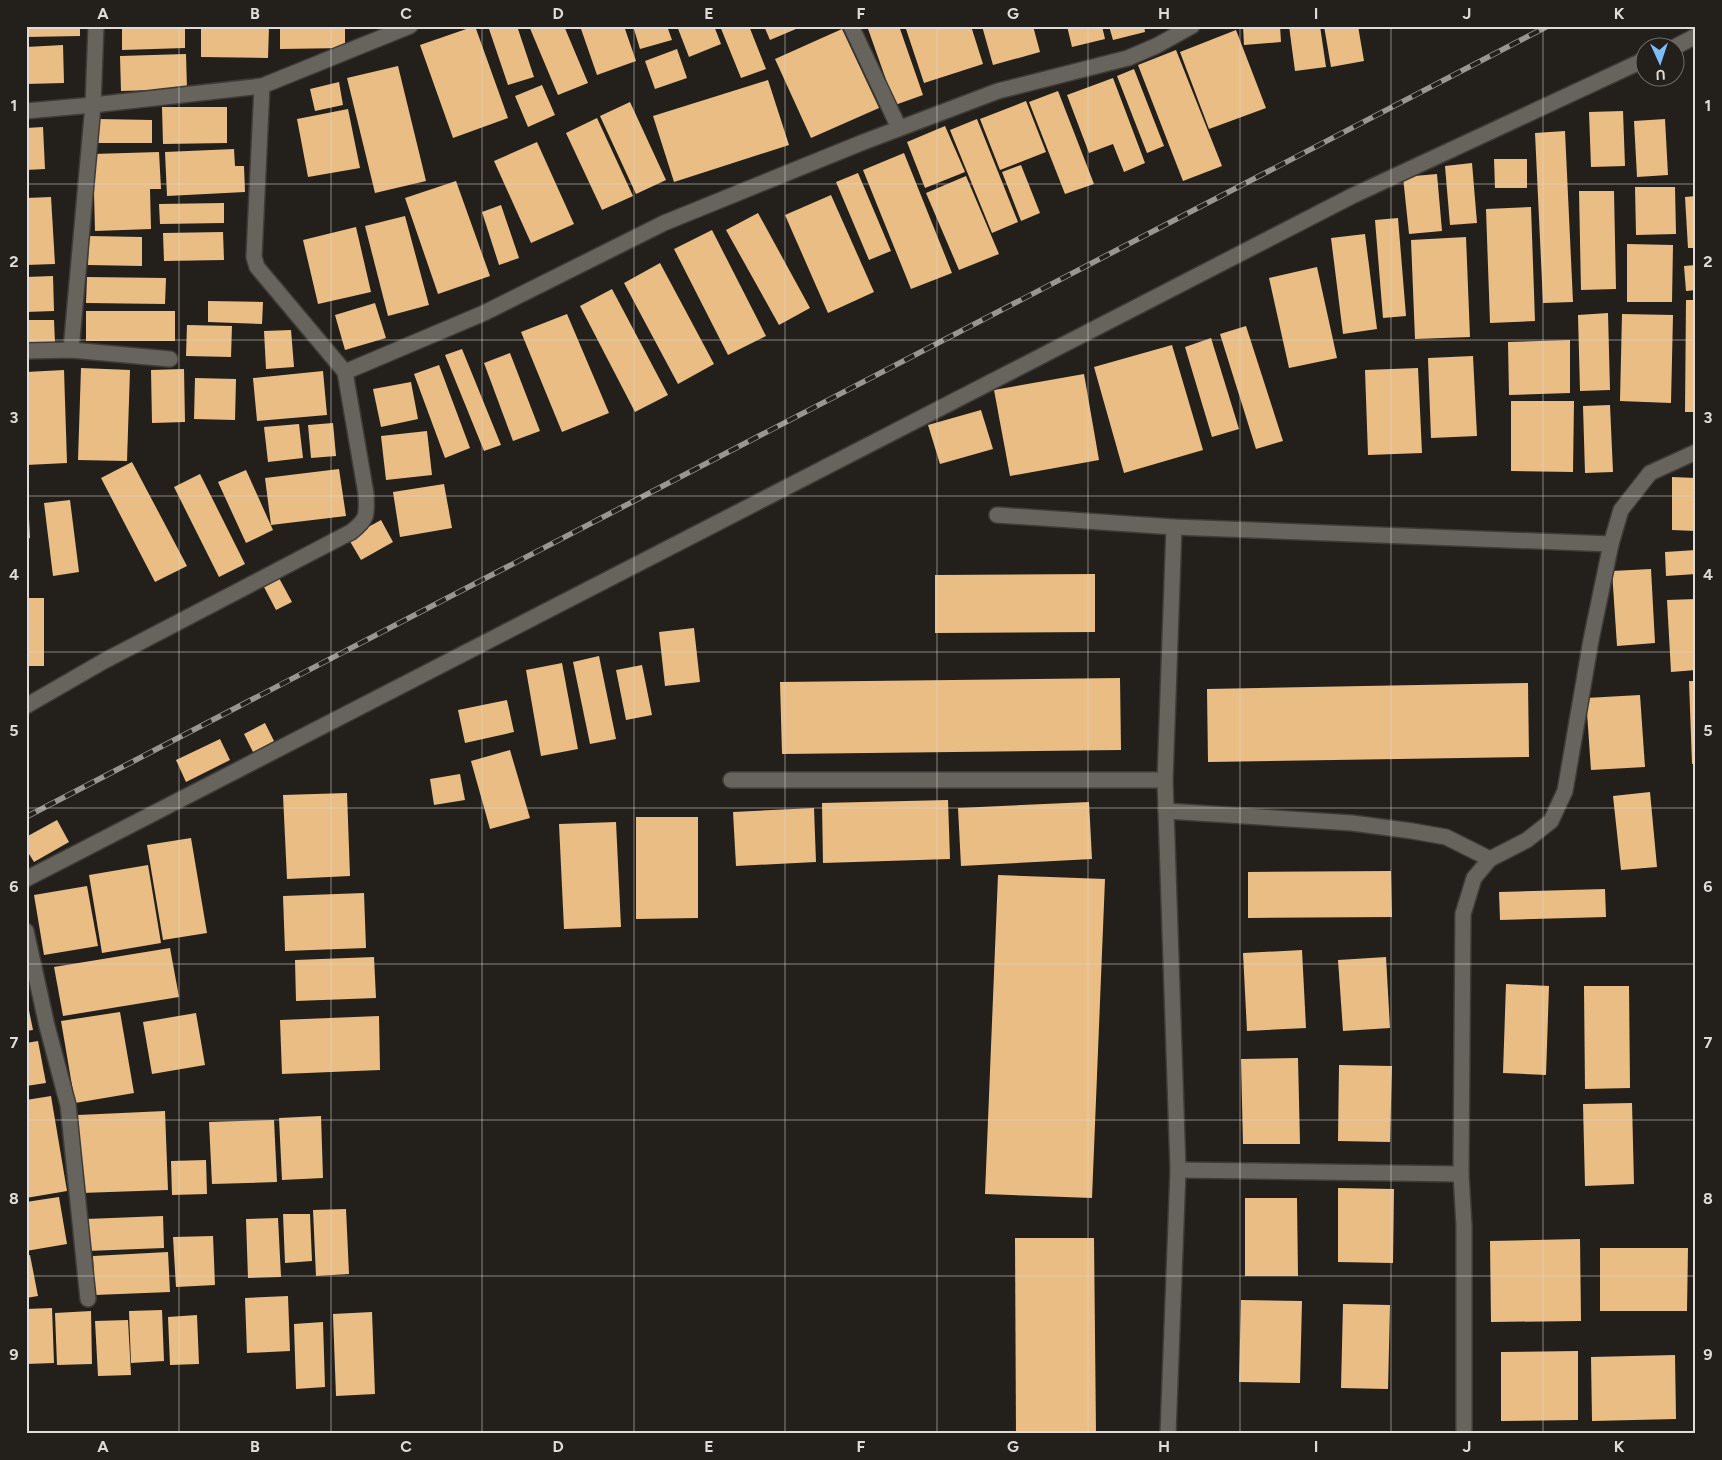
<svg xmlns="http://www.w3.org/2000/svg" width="1722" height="1460" viewBox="0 0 1722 1460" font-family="Figtree,sans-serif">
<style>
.building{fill:#eabd85}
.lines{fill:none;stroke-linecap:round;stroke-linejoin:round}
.minor-casing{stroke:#3f3b38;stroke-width:18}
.minor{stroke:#67635d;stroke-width:15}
.rail-casing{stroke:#999692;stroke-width:5.5}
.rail{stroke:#23201b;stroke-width:4;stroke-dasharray:11;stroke-linecap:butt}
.grid{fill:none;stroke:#dedbd8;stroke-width:1;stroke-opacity:0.55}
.neatline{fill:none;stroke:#dedbd8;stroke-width:2}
.grid-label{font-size:16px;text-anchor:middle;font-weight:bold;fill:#dedbd8}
</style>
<rect width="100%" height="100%" fill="#23201b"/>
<g class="building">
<polygon points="26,26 80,26 80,36 26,37"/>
<polygon points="122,26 185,26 185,48 122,50"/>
<polygon points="201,26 269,26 268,58 201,57"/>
<polygon points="280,26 345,26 345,48 280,49"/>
<polygon points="475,26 508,118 453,138 420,45"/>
<polygon points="488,26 517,26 534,77 508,85"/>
<polygon points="529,26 564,26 588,83 558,95"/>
<polygon points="580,26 624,26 636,61 597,75"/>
<polygon points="633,26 667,26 672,40 640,49"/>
<polygon points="677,26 714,26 721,44 689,57"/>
<polygon points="720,26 749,26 766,69 741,78"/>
<polygon points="764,26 803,26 770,40"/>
<polygon points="867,26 899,26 923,95 895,105"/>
<polygon points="905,26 971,26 983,64 924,83"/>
<polygon points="982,26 1033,26 1040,52 993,65"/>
<polygon points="1067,26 1102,26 1105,39 1072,47"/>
<polygon points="1109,26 1144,26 1145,32 1113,40"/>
<polygon points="1243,26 1280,26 1281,42 1244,45"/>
<polygon points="1289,26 1320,26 1326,67 1295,71"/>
<polygon points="1324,26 1358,26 1364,61 1331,67"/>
<polygon points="842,29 879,108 811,138 775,59"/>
<polygon points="1236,30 1266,108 1209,129 1180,52"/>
<polygon points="63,45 64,83 26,84 26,47"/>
<polygon points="677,49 687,78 655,89 645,61"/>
<polygon points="1176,50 1222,166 1183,181 1138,65"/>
<polygon points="186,54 187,89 121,91 120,56"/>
<polygon points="398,66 426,181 375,193 347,78"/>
<polygon points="1134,69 1164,146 1147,153 1117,76"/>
<polygon points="1113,78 1145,163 1124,172 1113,144 1089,153 1067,95"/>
<polygon points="768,80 789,145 674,182 653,116"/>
<polygon points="339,82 343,105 315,111 310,89"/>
<polygon points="542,85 555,115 528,127 515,96"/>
<polygon points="1058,91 1094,184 1065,194 1029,102"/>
<polygon points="1026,101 1046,152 1000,170 980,119"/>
<polygon points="630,102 666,180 636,194 600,116"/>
<polygon points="162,107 227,107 227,143 163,144"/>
<polygon points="348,109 360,168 308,177 297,119"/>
<polygon points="1623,111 1625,166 1591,167 1589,112"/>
<polygon points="597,118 633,196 602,210 566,133"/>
<polygon points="98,119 152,120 152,143 98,143"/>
<polygon points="977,119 1018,222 992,233 950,130"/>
<polygon points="1665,119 1668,175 1637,177 1634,121"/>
<polygon points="945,126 965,172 925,188 907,142"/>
<polygon points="43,127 45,169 26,170 26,128"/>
<polygon points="1565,131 1573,302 1543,303 1535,133"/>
<polygon points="537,142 574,224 531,243 494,161"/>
<polygon points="234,149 235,166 244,166 245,192 167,196 165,152"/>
<polygon points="159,152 161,189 150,189 151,229 95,231 93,154"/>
<polygon points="904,153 952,273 911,289 863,170"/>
<polygon points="1494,159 1527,159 1527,188 1495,188"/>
<polygon points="1472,163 1477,223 1450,225 1445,166"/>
<polygon points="1021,165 1040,213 1021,221 1002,172"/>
<polygon points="858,173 891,251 869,260 836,182"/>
<polygon points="1437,174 1442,231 1409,234 1403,177"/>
<polygon points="966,176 999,254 959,270 926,193"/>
<polygon points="456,181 490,276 438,294 405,198"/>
<polygon points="1635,187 1675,187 1676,234 1636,235"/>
<polygon points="1579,191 1614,191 1616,289 1581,290"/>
<polygon points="831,195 874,292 828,313 785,215"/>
<polygon points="1696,196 1696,248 1688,248 1685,197"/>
<polygon points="51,197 55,264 26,265 26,198"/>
<polygon points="224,203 224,223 160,224 159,204"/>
<polygon points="501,205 519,258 499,265 482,212"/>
<polygon points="1531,207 1535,321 1490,323 1486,209"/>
<polygon points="758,213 810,308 779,325 726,230"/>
<polygon points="405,216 429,305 388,316 365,226"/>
<polygon points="1398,218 1406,316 1383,318 1375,220"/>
<polygon points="356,227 371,292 318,304 303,240"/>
<polygon points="712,230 766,336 728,355 674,249"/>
<polygon points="223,232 224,260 164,261 163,233"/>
<polygon points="1365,234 1377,329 1343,334 1331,238"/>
<polygon points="89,236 142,237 142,266 88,265"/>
<polygon points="1466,237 1470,337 1415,339 1411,240"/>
<polygon points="1627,244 1673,245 1672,302 1627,302"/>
<polygon points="660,263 714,364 678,384 624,283"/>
<polygon points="1696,265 1696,290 1686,291 1684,266"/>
<polygon points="1317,267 1337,358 1289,368 1269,278"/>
<polygon points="53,276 54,311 26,312 26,277"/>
<polygon points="87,277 166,278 165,304 86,303"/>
<polygon points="612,289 668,395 635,412 580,306"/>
<polygon points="1686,300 1696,300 1696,412 1685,412"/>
<polygon points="208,301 263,302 262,324 208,322"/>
<polygon points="375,303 386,338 345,350 335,315"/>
<rect x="86" y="311" width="89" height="30"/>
<polygon points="1608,313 1610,390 1580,391 1578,315"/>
<polygon points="567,314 609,413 562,432 521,332"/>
<polygon points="1622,314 1673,315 1671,403 1620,401"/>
<polygon points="26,320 54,320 55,343 26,344"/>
<polygon points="187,325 232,326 231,357 186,356"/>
<polygon points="1246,326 1283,441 1256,449 1220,334"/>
<polygon points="291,330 294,367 266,369 264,331"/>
<polygon points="1211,338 1239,429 1212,437 1185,347"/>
<polygon points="1570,340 1570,393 1509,395 1508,342"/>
<polygon points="1172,345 1203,450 1124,473 1094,367"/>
<polygon points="462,349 501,445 484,451 445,355"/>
<polygon points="510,353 540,431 513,441 484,363"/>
<polygon points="1473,356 1477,436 1431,438 1428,358"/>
<polygon points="439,365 470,448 445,458 414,374"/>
<polygon points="81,368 130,370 127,461 78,460"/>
<polygon points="1418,368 1422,453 1368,455 1365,370"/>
<polygon points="184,369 185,422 152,423 151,370"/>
<polygon points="64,370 67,463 26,465 26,372"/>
<polygon points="323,371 327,415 257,421 253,378"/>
<polygon points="1084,374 1099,460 1010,476 994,390"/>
<polygon points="195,378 236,379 235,420 194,419"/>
<polygon points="411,382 418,419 381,427 373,389"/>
<polygon points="1511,401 1574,401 1573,472 1511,471"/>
<polygon points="1610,405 1613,472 1585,473 1583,406"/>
<polygon points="981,410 993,449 940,464 928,425"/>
<polygon points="333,423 336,456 311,458 308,425"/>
<polygon points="299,424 303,458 268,462 264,427"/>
<polygon points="427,431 432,475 386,480 381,436"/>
<polygon points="132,462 187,566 155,582 101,478"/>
<polygon points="339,469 346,516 271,525 265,478"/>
<polygon points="246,470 273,530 246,543 218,482"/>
<polygon points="200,474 245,564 219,577 174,487"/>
<polygon points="1672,477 1696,478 1696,531 1672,530"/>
<polygon points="444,484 452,528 400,537 393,492"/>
<polygon points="26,499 28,499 30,538 26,539"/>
<polygon points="70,500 79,572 53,576 44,503"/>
<polygon points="381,520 393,542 361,560 348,538"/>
<polygon points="1696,550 1696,574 1666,576 1665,552"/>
<polygon points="1651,569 1655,643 1617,646 1612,571"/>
<polygon points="1095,574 1095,632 935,633 935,575"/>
<polygon points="279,578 292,602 276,610 264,587"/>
<rect x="26" y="598" width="18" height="68"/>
<polygon points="1696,599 1696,670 1671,672 1667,600"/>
<polygon points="694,628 700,682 665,686 659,632"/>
<polygon points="599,656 616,739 590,744 573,662"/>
<polygon points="562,663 578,749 541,756 526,670"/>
<polygon points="642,665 652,715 626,720 616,670"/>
<polygon points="1120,678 1121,750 782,754 780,682"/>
<polygon points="1689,681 1696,681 1696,763 1692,764"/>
<polygon points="1528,683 1529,757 1208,762 1207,689"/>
<polygon points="1640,695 1645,767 1591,770 1586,698"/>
<polygon points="507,700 514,732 465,743 458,710"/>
<polygon points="265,723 274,741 253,752 244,734"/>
<polygon points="220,739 230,760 186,782 176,760"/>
<polygon points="510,750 530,818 490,829 471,761"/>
<polygon points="460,774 465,800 434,805 430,779"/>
<polygon points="1650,792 1657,867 1621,870 1613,796"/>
<polygon points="347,793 350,876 287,879 283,795"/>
<polygon points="948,800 950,859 823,863 822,803"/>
<polygon points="1089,802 1092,859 961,866 958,808"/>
<polygon points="814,808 816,862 736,866 733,812"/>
<polygon points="636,817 698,817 698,918 636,919"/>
<polygon points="57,820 69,842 34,862 26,849 26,837"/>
<polygon points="616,822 621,927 564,929 559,824"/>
<polygon points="191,838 207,933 163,940 147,845"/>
<polygon points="148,865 161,943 102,953 89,875"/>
<polygon points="1391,871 1392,917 1248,918 1248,872"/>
<polygon points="998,875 1105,879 1092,1198 985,1194"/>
<polygon points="87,886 98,946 44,955 34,895"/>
<polygon points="1605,889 1606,917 1500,920 1499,892"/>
<polygon points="364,893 366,948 285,951 283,896"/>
<polygon points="170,948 179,997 63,1016 54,967"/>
<polygon points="1302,950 1306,1028 1247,1031 1243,953"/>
<polygon points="374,957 376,998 296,1001 295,960"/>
<polygon points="1386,957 1390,1028 1343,1031 1338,960"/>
<polygon points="1506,984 1549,986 1546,1075 1503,1073"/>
<polygon points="1584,986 1629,986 1630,1088 1585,1089"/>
<polygon points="26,996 33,1030 26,1031"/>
<polygon points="120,1012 134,1093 75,1103 61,1021"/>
<polygon points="196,1013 205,1065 152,1074 143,1022"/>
<polygon points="379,1016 380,1070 282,1074 280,1020"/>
<polygon points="38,1041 46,1083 26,1086 26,1043"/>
<polygon points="1298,1058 1300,1144 1243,1144 1241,1059"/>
<polygon points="1339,1065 1392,1066 1390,1142 1338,1141"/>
<polygon points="51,1096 67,1191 26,1198 26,1100"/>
<polygon points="1632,1103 1634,1184 1585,1186 1583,1104"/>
<polygon points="165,1111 168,1190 81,1193 78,1115"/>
<polygon points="321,1116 323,1178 282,1180 279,1118"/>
<polygon points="274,1120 277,1182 212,1184 209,1122"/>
<polygon points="206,1160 207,1194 172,1195 171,1161"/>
<polygon points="1338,1188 1394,1189 1393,1263 1338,1262"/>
<polygon points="59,1197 67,1244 26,1251 26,1202"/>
<polygon points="1245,1198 1297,1198 1298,1276 1245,1276"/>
<polygon points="346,1209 349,1274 316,1276 313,1210"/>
<polygon points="283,1214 310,1214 312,1261 285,1263"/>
<polygon points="163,1216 164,1248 87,1251 86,1219"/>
<polygon points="278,1218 281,1277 248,1278 246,1219"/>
<polygon points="213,1236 215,1285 176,1287 173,1237"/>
<polygon points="1015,1238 1094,1238 1096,1434 1016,1434"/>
<polygon points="1580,1239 1581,1321 1491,1322 1490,1241"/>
<polygon points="1600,1248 1688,1248 1687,1311 1600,1311"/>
<polygon points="168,1252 170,1292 95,1295 93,1256"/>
<polygon points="30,1255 38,1296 26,1298 26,1256"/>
<polygon points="288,1296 290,1351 247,1353 245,1298"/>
<polygon points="1241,1300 1302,1301 1300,1383 1239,1382"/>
<polygon points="1343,1304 1390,1305 1388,1389 1341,1388"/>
<polygon points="52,1308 54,1363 26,1364 26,1309"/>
<polygon points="162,1310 164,1361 131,1363 129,1311"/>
<polygon points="91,1311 92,1364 57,1365 55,1313"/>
<polygon points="372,1312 375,1394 336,1396 333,1314"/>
<polygon points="197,1315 199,1364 170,1365 168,1317"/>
<polygon points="128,1320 131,1375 98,1376 95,1321"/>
<polygon points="323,1322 325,1387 296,1389 294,1324"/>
<polygon points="1578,1351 1578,1420 1501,1421 1501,1352"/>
<polygon points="1675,1355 1676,1419 1592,1421 1591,1357"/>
</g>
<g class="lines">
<defs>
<g id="minor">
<polyline points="851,26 899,128"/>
<polyline points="1673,48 1696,36"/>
<polyline points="26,111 93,105 262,86 410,26"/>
<polyline points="71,350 93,105 96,26"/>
<polyline points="26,351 71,350 170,359"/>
<polyline points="345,372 484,313 664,223 861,143 998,91 1128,58 1156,46 1192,26"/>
<polyline points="997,515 1174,527 1611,544"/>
<path d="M26,706L104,661L351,532C368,519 367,515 366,494L345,372L257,267L254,257L262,86"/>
<polyline points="731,780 1165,780"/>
<polyline points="1166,811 1352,823 1412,831 1446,837 1490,859"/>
<polyline points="26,879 1352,196 1644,60"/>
<polyline points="26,931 47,1026 68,1105 88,1299"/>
<polyline points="1178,1170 1461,1174"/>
<polyline points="1168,1434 1178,1170 1165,780 1174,527"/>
<polyline points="1464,1434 1464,1226 1461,1174 1463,914 1474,878 1490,859 1527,840 1551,821 1565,791 1591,640 1611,544 1621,510 1650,473 1696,452"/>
</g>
</defs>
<use href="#minor" class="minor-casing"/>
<use href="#minor" class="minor"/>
<defs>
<polyline id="rail" points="26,817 1548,26"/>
</defs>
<use href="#rail" class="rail-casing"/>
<use href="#rail" class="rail"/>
</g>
<path class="grid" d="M179,26V1434M331,26V1434M482,26V1434M634,26V1434M785,26V1434M937,26V1434M1088,26V1434M1240,26V1434M1391,26V1434M1543,26V1434M26,184H1696M26,340H1696M26,496H1696M26,652H1696M26,808H1696M26,964H1696M26,1120H1696M26,1276H1696"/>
<rect width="1722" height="1460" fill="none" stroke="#23201b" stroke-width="55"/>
<g transform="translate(1660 62) rotate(177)"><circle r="24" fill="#23201b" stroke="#6e6b67"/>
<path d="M0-4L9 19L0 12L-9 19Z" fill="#7fbdfa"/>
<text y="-8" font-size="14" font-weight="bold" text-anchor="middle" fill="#dedbd8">U</text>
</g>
<rect x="28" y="28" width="1666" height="1404" class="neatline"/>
<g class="grid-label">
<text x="103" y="19">A</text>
<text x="255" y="19">B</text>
<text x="406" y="19">C</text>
<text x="558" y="19">D</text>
<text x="709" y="19">E</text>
<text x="861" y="19">F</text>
<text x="1013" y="19">G</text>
<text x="1164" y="19">H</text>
<text x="1316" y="19">I</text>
<text x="1467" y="19">J</text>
<text x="1619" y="19">K</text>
<text x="14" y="111">1</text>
<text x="1708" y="111">1</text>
<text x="14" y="267">2</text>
<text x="1708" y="267">2</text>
<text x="14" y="423">3</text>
<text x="1708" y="423">3</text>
<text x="14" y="580">4</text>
<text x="1708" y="580">4</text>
<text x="14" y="736">5</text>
<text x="1708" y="736">5</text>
<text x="14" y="892">6</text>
<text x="1708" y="892">6</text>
<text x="14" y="1048">7</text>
<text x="1708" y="1048">7</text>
<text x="14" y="1204">8</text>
<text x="1708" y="1204">8</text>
<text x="14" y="1360">9</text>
<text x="1708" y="1360">9</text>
<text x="103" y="1452">A</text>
<text x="255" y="1452">B</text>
<text x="406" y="1452">C</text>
<text x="558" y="1452">D</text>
<text x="709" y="1452">E</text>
<text x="861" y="1452">F</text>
<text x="1013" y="1452">G</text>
<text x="1164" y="1452">H</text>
<text x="1316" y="1452">I</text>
<text x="1467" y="1452">J</text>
<text x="1619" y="1452">K</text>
</g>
</svg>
